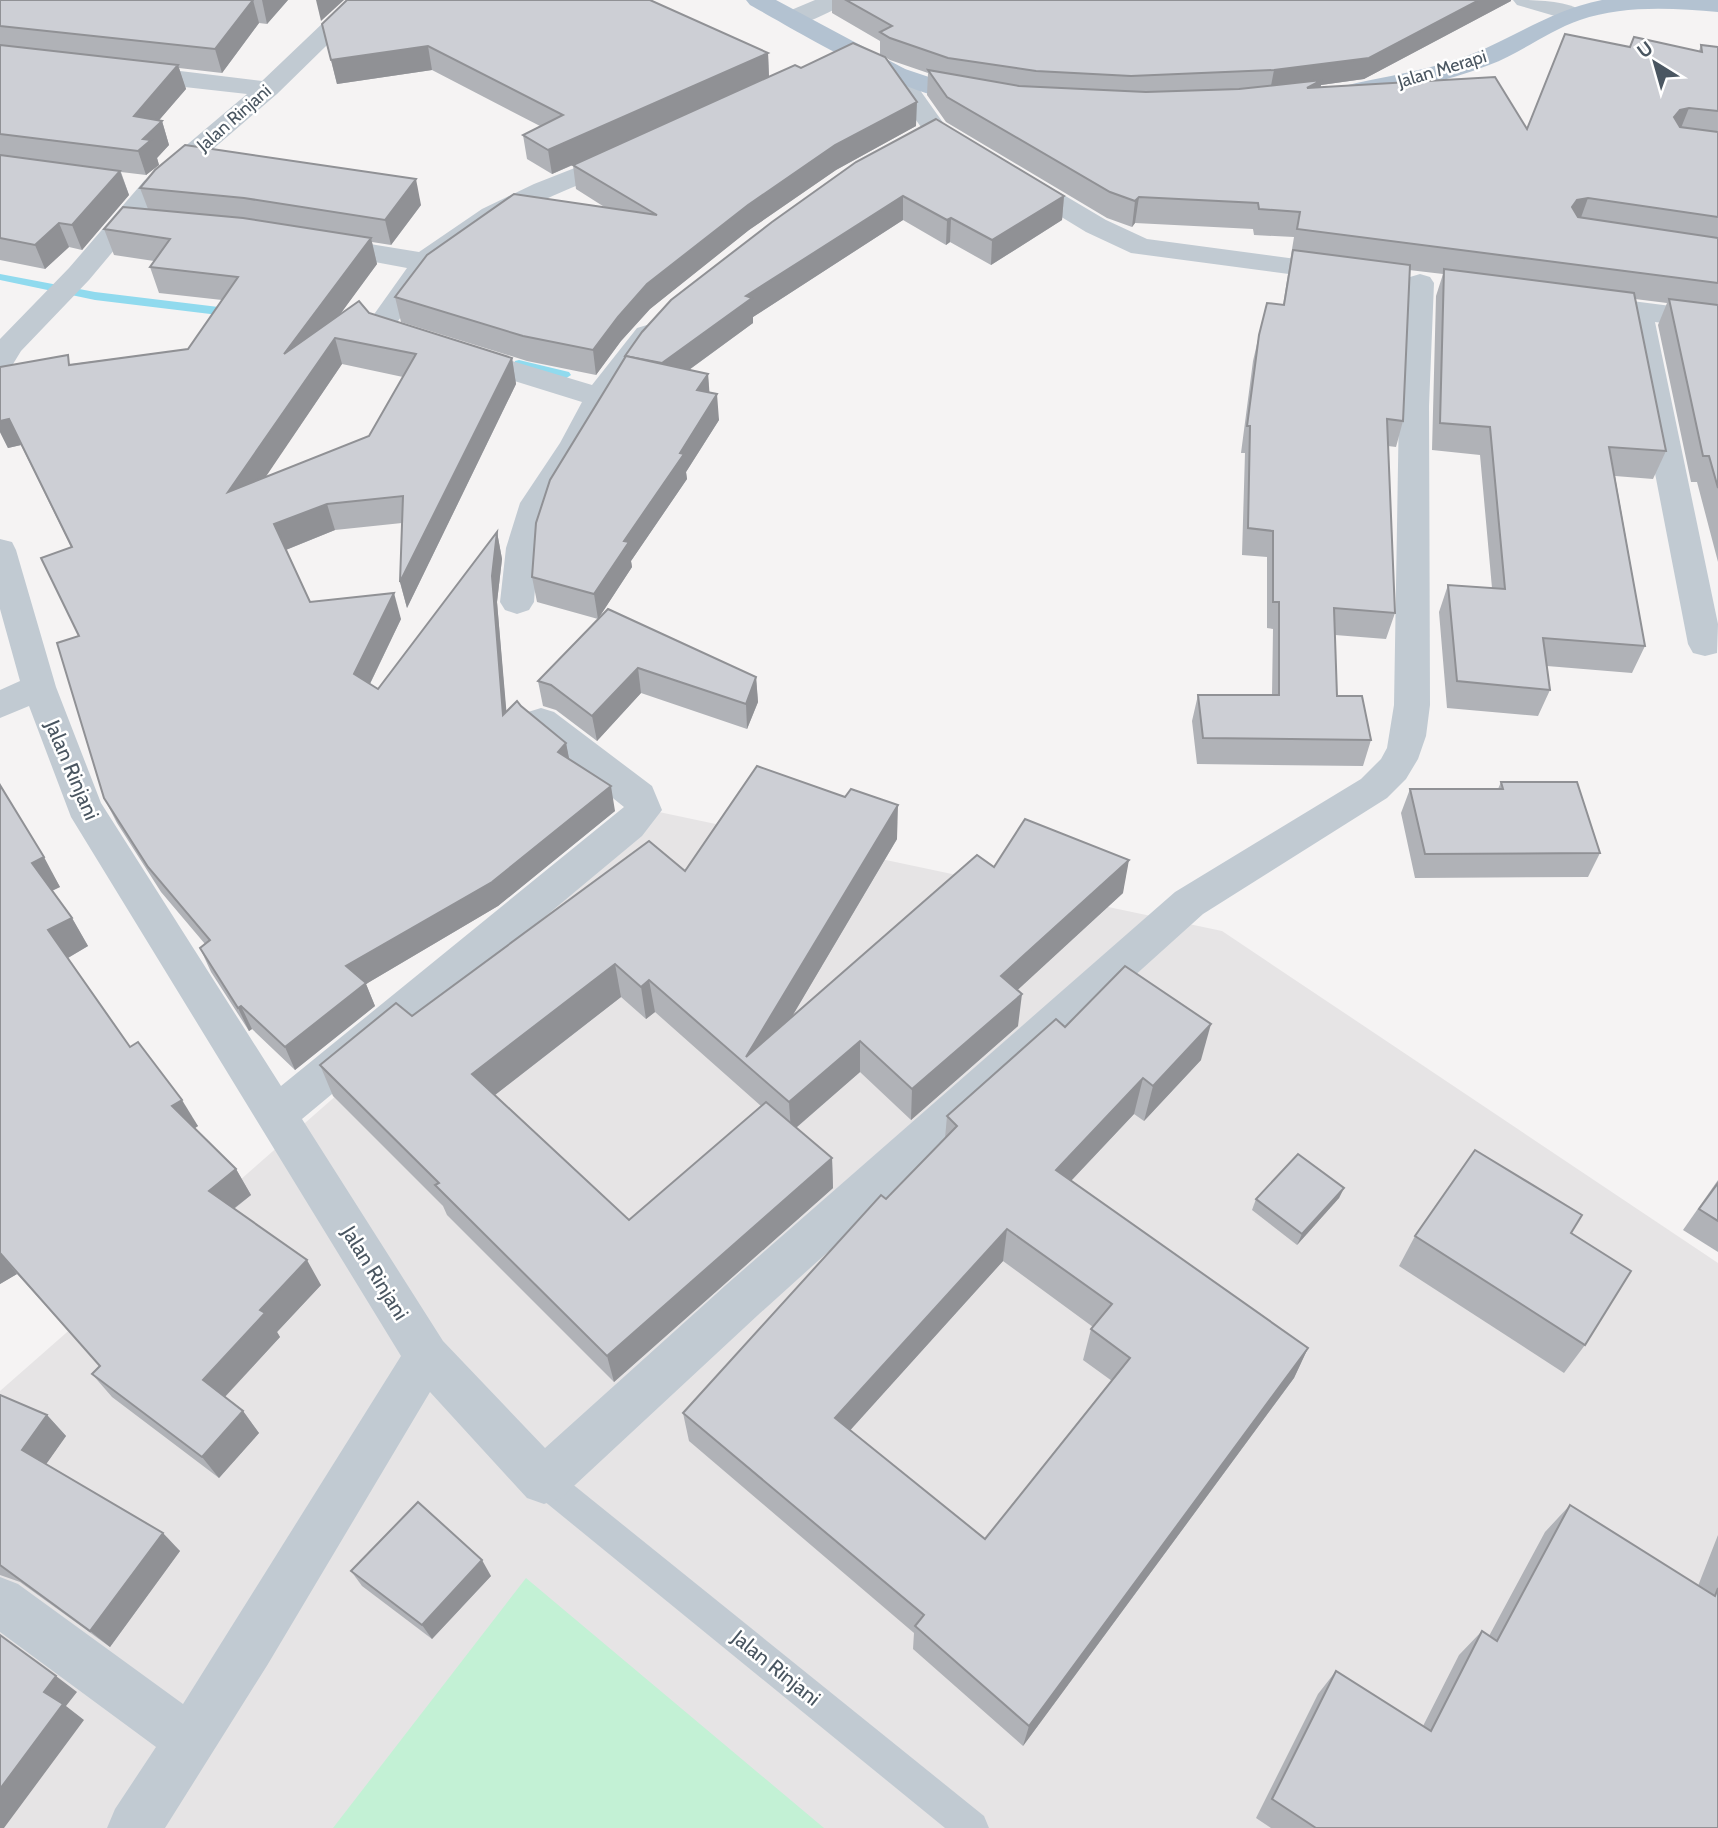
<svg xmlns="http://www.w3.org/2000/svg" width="1718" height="1828" viewBox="0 0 1718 1828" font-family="Cabin,sans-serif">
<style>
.education{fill:#e6e4e5}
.green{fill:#c3f1d5}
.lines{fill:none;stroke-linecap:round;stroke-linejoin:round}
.stream{fill:#90daee;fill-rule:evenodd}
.lane{fill:#c1cad2;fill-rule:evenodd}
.street{fill:#c1cad2;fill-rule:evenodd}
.primary{fill:#b3c2d1;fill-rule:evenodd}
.wall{fill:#b0b2b7;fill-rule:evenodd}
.shaded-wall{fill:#909195}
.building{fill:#cdcfd5;stroke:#909195;stroke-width:2;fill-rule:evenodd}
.labels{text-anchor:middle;stroke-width:5;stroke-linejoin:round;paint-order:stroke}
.far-street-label{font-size:18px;fill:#4a5661;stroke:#fff}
.street-label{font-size:21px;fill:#4a5661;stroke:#fff}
</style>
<rect width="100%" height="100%" fill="#f5f3f3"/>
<polygon class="education" points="659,812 1222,931 1718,1263 1718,1828 0,1828 0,1391"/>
<polygon class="green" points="526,1578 824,1828 333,1828"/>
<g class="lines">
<g class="stream">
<polygon points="0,274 95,292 235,309 241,313 235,317 95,300 0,280"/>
<polygon points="519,360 569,372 571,375 565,379 515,367 515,361"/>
</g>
<polygon class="lane" points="544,1466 555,1470 984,1816 989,1828 945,1828 533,1492 529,1481 533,1470"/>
<g class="street">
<polygon points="347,0 373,0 277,94 162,193 89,280 21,351 10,369 0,372 0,339 69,268 144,181 247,94 131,81 122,78 118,73 122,68 131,65 262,81"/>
<path d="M815,0H847L843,5C826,13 804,28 784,23L781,18L784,13Z"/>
<path d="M1513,0C1532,0 1573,0 1584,14L1581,19L1572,21L1517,5Z"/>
<polygon points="896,66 905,69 944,124 1106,220 1147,239 1341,265 1351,267 1355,273 1351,279 1341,281 1131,253 1086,232 926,134 883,74 887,69"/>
<path d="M623,149L632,151L636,157L632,163C563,191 493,217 435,266V272L398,321L400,327L592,385L637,328L647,325L657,328L662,334L613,399L590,444L552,504L538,548L534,602L529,610L517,614L505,610L500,602L506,548L520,503L560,443L582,402L380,339L368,328L370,320L407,268L321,252L311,250L307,244L311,238L321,236L419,252L482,209L534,184Z"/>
<polygon points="1420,274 1430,277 1434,283 1429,406 1430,705 1426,736 1418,759 1406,779 1387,798 1203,914 758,1315 561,1498 544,1504 527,1498 430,1392 268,1664 165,1828 107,1828 115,1809 156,1747 0,1632 0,1577 18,1584 183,1704 401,1356 71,817 29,706 0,718 0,690 20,681 0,609 0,539 12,542 16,550 56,687 101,803 281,1086 624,807 528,730 523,721 528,712 541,708 554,712 652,786 662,810 642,836 302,1119 443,1341 545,1448 726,1285 1175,892 1361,779 1381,759 1387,748 1394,705 1399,406 1406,283 1410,277"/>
<polygon points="1585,295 1718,312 1718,330 1655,322 1718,624 1717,653 1705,656 1693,653 1688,644 1625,318 1575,310 1571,304 1575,298"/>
</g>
<g class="primary">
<path d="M746,0H776L905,69L941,81L988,91L992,96L988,101C933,115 801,33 750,5Z"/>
<path d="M1602,0H1718V12C1673,8 1623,5 1580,20C1548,31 1521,53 1489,65C1444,83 1396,91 1349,100L1340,97L1336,92L1340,87C1384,76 1429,71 1472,54C1518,36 1551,10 1602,0Z"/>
</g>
</g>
<g class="wall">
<polygon points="0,0 288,0 267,24 259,23 222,73 179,68 186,89 159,120 162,121 169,145 157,158 159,165 146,175 121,172 129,195 82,250 69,247 45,269 0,260"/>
<polygon points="832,0 1511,0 1511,1 1364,79 1321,85 1320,87 1527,129 1630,47 1699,51 1701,45 1718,47 1718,562 1697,482 1691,482 1658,325 1667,303 1635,299 1666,451 1653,479 1615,476 1645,646 1632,673 1547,666 1550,690 1538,716 1447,708 1439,612 1448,585 1492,588 1480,455 1432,450 1436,296 1443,274 1409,270 1403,421 1396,447 1388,446 1395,613 1386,639 1335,635 1337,696 1371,740 1363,766 1197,764 1192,721 1198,695 1272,695 1273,629 1267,628 1267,557 1242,555 1245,453 1241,453 1253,361 1259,335 1283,305 1294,237 1254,235 1253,229 1135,223 1132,227 1107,218 946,122 927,95 928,73 890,60 880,54 880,41 832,13"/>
<polygon points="658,4 768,53 769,77 916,126 836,170 749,230 650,309 621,341 596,375 527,361 401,322 395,297 606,208 576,189 573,165 552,174 527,159 523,135 540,126 432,70 337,84 322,24"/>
<polygon points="856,162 1064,196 1062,220 991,265 950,242 946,245 903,220 753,317 753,323 689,370 708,374 709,393 719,420 686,472 687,479 631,561 632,567 598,619 537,602 532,577 625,356"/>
<path d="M140,188L421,205L391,245L372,242L377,264L340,314L369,313L512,358L516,384L407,608L400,582L402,523L335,530L286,550L310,602L401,619L370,684L378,689L497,532L502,559L497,602L506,712L521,706L566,743L569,759L615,811L498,906L366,984L375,1006L295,1070L252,1029L249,1031L211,972L200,948L205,944L161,892L117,823L104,798L79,636L71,547L21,445L8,448L0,432V367L72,364L188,349L222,300L159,293L150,267L154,261L114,255L104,229L148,209ZM342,364L403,377L369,436L265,477Z"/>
<polygon points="608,609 756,677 758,702 747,729 641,693 597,741 556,710 543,706 538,681"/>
<polygon points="1501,782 1600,853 1588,877 1415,878 1401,813 1410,789 1498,789"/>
<polygon points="0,785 60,887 52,891 72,918 88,946 68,958 130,1047 198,1126 195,1128 236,1169 251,1195 234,1209 321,1285 277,1332 280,1337 225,1397 243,1411 259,1433 219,1478 112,1397 92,1374 100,1366 17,1274 0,1284"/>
<path d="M897,839L791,1018L994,867L1123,893L1017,990L1018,1026L911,1120L860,1072L796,1128L832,1158L833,1188L614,1382L447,1215L443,1206L333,1096L320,1065L685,871ZM621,997L646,1019L655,1012L761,1106L629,1220L495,1095Z"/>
<path d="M1065,1027L1201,1060L1144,1121L1134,1114L1071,1181L1308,1348L1294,1378L1023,1746L913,1649L914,1633L689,1441L683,1413L886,1199L945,1138L947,1116ZM1003,1261L1093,1327L1091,1329L1083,1360L1112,1381L985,1539L850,1430Z"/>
<polygon points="1718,1180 1718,1252 1683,1230"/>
<polygon points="1344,1188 1339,1198 1297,1245 1252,1210 1256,1199"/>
<polygon points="1415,1236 1585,1345 1564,1373 1399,1266"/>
<polygon points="0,1395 47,1415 66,1436 46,1464 180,1551 110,1647 20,1582 0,1575"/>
<polygon points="1570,1505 1698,1586 1718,1535 1718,1828 1271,1828 1256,1818 1318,1694 1336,1671 1423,1726 1459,1655 1482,1631 1489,1636 1545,1532"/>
<polygon points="351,1571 491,1576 432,1639 362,1586"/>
</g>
<g class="shaded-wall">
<polygon points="253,0 259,23 222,73 215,49"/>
<polygon points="262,0 288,0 267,24"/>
<polygon points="316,0 344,0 321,21"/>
<polygon points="1479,0 1511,0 1511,1 1364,79 1321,85 1317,106 1270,91 1274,70"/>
<polygon points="428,46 432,70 337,84 331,60"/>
<polygon points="768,53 769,77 552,174 548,150"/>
<polygon points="178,65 186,89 142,140 134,116"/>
<polygon points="917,102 916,126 836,170 749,230 650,309 621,341 596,375 593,350 618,317 647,284 748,205 835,145"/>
<polygon points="1689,108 1679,133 1674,117 1680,110"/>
<polygon points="162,121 169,145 157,158 159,165 146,175 138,151 143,139"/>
<polygon points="120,171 129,195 82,250 72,225"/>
<polygon points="416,179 421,205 391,245 385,220"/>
<polygon points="903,196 903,220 753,317 753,323 664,388 662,363 746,296"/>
<polygon points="1064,196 1062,220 991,265 992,240"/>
<polygon points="1139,197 1135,223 1132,227 1135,201"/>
<polygon points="1588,198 1579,223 1572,207 1577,200"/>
<polygon points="951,218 950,242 946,245 947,220"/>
<polygon points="59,223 69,247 45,269 35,245"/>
<polygon points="371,238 377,264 292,380 284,354"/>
<polygon points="335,338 342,364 238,518 228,492"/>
<polygon points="512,358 516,384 407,608 400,582"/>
<polygon points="708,374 710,399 697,390"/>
<polygon points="717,394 719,420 686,472 687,479 631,561 632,567 598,619 594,594 624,541"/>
<polygon points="9,419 21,445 8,448 0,432 0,421"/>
<polygon points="327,504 335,530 283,551 274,524"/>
<polygon points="497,532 502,559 497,602 509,741 503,715 492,576"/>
<polygon points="394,593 401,619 362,700 354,674"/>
<polygon points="638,668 641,693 597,741 592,716"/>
<polygon points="756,677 758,702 747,729 746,704"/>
<polygon points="566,743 571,768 558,752"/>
<polygon points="611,786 615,811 498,906 366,984 375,1006 295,1070 285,1047 346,966"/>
<polygon points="898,805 897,839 758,1074 746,1057"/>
<polygon points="44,857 60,887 49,892 32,863"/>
<polygon points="1129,860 1123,893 997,1009 1001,976"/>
<polygon points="72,918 88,946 66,959 48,930"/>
<polygon points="615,964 621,997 482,1105 472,1074"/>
<polygon points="649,980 655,1012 646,1019 641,987"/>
<polygon points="1022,994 1018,1026 911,1120 912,1089"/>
<polygon points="241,1006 252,1029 249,1031 238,1008"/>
<polygon points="1211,1024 1201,1060 1144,1121 1153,1086"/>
<polygon points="860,1041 860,1072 791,1132 789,1102"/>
<polygon points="1143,1078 1134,1114 1050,1203 1056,1170"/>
<polygon points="182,1100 198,1126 188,1133 172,1106"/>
<polygon points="832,1158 833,1188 614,1382 607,1356"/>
<polygon points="236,1169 251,1195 224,1216 209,1191"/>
<polygon points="1344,1188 1339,1198 1297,1245 1302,1234"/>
<polygon points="1007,1229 1003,1261 836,1446 835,1418"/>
<polygon points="0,1253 17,1274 0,1284"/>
<polygon points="307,1260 321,1285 277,1332 280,1337 219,1403 203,1380 260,1310"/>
<polygon points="1308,1348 1294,1378 1023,1746 1029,1726"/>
<polygon points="243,1411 259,1433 219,1478 202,1457"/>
<polygon points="47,1415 66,1436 42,1470 22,1450"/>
<polygon points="163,1533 180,1551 110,1647 90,1631"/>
<polygon points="482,1560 491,1576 432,1639 422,1625"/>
<polygon points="56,1676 77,1692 66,1706 84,1720 4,1828 0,1828 0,1789 44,1692"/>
</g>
<g class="building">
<polygon points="0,0 253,0 215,49 0,26"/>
<polygon points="347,0 650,0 768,53 548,150 523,135 563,115 428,46 331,60 322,24"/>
<polygon points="846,0 1479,0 1369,58 1274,70 1131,76 1036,71 948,58 890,38 880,32 892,26"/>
<polygon points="1565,34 1630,47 1634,37 1702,52 1701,45 1718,47 1718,111 1689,108 1680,110 1674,117 1680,127 1718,132 1718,217 1588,198 1577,200 1572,207 1578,217 1718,238 1718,283 1297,229 1300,212 1259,209 1258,203 1139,197 1135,201 1110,192 947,97 928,70 1019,86 1146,92 1239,89 1322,80 1307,88 1495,77 1527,129"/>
<polygon points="853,43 885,57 917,102 835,145 748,205 647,284 618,317 593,350 523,336 395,297 427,255 514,194 657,215 573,165 795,65 801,68"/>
<polygon points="0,45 178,65 134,116 162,121 143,139 151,140 138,151 0,134"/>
<polygon points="936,119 1064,196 992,240 951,218 947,220 903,196 746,296 752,298 662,363 625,356 642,332 671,300 772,222 856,162"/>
<polygon points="185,145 416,179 385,220 244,198 140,188 155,170"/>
<polygon points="0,155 120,171 72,225 59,223 35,245 0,238"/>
<path d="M123,207L243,218L371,238L284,354L359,301L369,313L512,358L400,582L403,496L327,504L274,524L310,602L394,593L354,674L378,689L497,532L492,576L503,715L517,701L521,706L566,743L558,752L611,786L492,882L346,966L366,983L285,1047L241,1006L238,1008L200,948L210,940L148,867L104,798L57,643L79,636L41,558L72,547L9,419L0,421V367L68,355L69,365L188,349L238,277L150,267L170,239L104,229ZM335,338L416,354L369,436L228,492Z"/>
<polygon points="1293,250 1410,265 1403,421 1387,419 1395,613 1334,608 1337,696 1362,696 1371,740 1203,738 1198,695 1279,695 1279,602 1273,602 1273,531 1248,528 1250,426 1247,426 1259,335 1267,303 1284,305"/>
<polygon points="1444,269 1634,293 1666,451 1609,447 1645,646 1543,638 1550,690 1457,681 1448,585 1505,589 1490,427 1440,423"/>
<polygon points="1669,299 1718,305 1718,488 1709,456 1703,456"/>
<polygon points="626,356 708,374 697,390 717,394 680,453 684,454 624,541 629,542 594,594 532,577 536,523 550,480"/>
<polygon points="608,609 756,677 746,704 638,668 592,716 551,685 538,681"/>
<polygon points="757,766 845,797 851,789 898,805 746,1057 977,855 994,867 1025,819 1129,860 1001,976 1022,994 912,1089 860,1041 789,1102 649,980 641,987 615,964 472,1074 629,1220 766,1102 832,1158 607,1356 435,1185 439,1183 320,1065 396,1003 412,1016 649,841 685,871"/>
<polygon points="1501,782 1577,782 1600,853 1425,854 1410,789 1503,789"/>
<polygon points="0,785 44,857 32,863 72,918 48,930 130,1047 138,1042 182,1100 172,1106 236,1169 209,1191 307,1260 260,1310 265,1313 203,1380 243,1411 202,1457 92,1374 100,1366 0,1253"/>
<path d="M1125,966L1211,1024L1153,1086L1143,1078L1056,1170L1308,1348L1029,1726L915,1626L924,1615L683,1413L881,1195L886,1199L957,1126L947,1116L1056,1019L1065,1027ZM1007,1229L1112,1304L1091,1329L1130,1358L985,1539L835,1418Z"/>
<polygon points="1475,1150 1582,1215 1571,1233 1631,1271 1585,1345 1415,1236"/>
<polygon points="1298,1154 1344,1188 1302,1234 1256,1199"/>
<polygon points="1718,1183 1718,1221 1699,1209"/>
<polygon points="0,1395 47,1415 22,1450 163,1533 90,1631 0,1565"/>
<polygon points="418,1502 482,1560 422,1625 351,1571"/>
<polygon points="1570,1505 1715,1596 1718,1588 1718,1828 1316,1828 1272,1799 1336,1671 1431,1731 1482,1631 1497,1641"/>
<polygon points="0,1635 56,1676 44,1692 63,1704 0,1789"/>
</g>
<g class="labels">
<g class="far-street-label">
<text transform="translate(1442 69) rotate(-17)" y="6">Jalan Merapi</text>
<text transform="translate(234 118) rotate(-41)" y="6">Jalan Rinjani</text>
</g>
<g class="street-label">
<text transform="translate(72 770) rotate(67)" y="7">Jalan Rinjani</text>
<text transform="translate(375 1273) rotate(58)" y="7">Jalan Rinjani</text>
<text transform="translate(776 1668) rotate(39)" y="7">Jalan Rinjani</text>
</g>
</g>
<g transform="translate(1655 63) rotate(323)" stroke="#ffffff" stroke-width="5" paint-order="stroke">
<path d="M0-5L12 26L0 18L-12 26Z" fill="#4a5661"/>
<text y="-10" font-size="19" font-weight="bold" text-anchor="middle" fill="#4a5661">U</text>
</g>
</svg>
